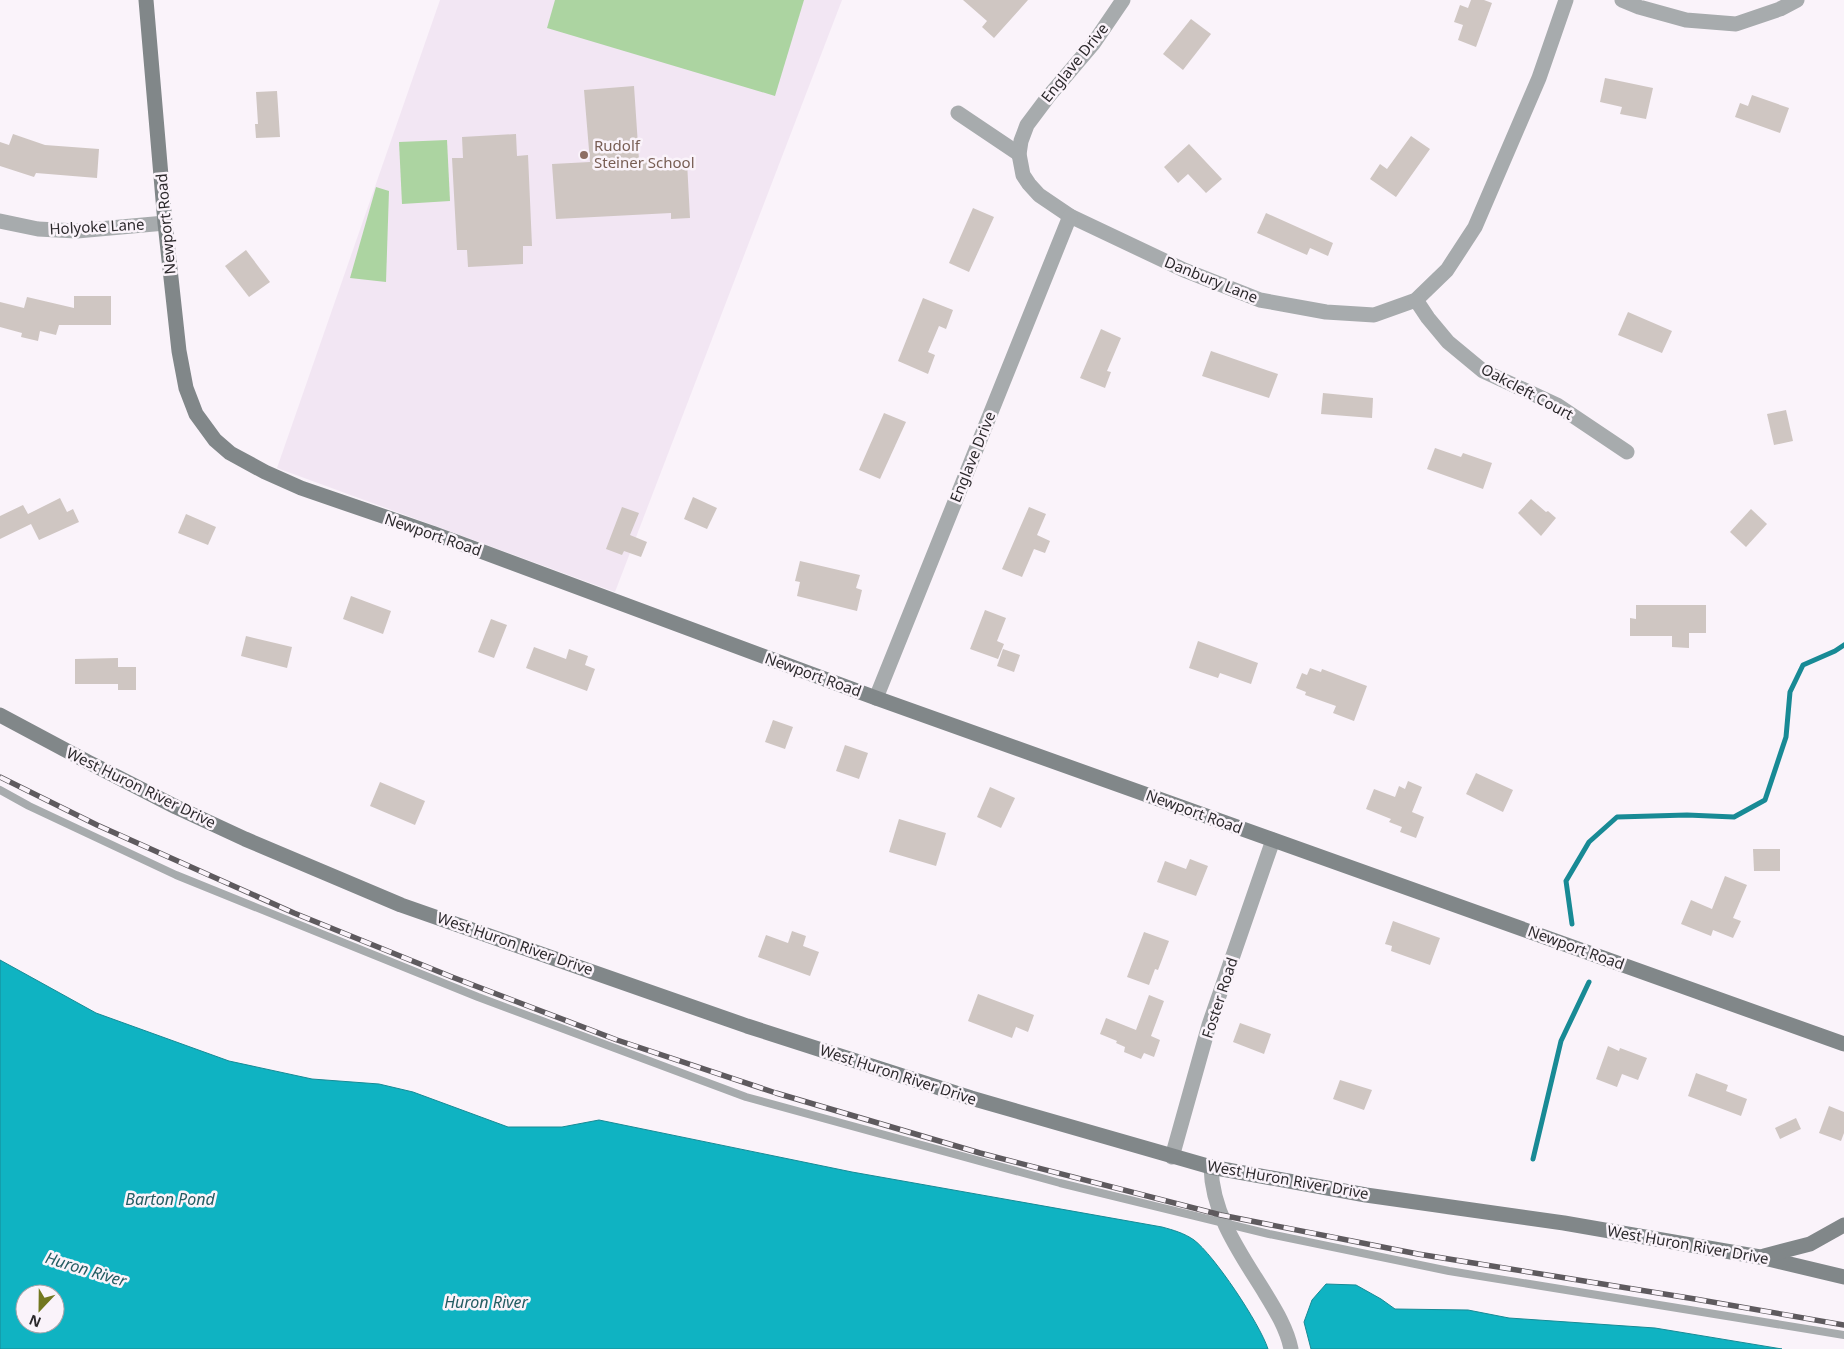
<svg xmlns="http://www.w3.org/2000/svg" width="1844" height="1349" viewBox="0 0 1844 1349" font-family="'Noto Sans',sans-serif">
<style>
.built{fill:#f2e6f3}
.green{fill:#acd4a1}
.water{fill:#0fb3c2;stroke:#188a95;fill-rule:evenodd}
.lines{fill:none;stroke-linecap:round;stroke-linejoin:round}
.stream{stroke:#188a95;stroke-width:5}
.building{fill:#cfc6c2}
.lane{stroke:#a7abad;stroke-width:8}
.street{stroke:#a7abad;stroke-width:15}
.secondary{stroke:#818789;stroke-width:15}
.rail-casing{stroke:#5e5a5e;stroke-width:5.5}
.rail{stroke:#faf3fa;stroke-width:4;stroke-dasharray:11;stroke-linecap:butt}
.education-dot{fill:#8d6e63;stroke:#faf3fa;stroke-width:2}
.labels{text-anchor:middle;stroke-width:5;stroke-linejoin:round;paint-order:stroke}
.street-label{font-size:15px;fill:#2c292c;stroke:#faf3fa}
.education-label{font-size:15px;fill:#785e54;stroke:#faf3fa;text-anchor:start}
.water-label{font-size:16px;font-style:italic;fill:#235c62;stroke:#faf3fa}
</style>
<rect width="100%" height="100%" fill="#faf3fa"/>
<polygon class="built" points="440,0 842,0 615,592 277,468"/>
<g class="green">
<polygon points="555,0 804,0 775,96 547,28"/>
<polygon points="447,140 450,201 402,204 399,142"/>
<polygon points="376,187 389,191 386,282 350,278"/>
</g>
<g class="water">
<path d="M0,960L96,1013L229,1061L312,1079L379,1084L413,1092L508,1127H562L599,1120L852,1172L1162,1227C1173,1230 1184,1233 1194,1240C1214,1255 1260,1324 1268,1349H0ZM25,1294H55V1324H25Z"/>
<polygon points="1326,1284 1356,1285 1381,1299 1395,1309 1468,1310 1509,1318 1655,1328 1782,1349 1311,1349 1304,1322 1312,1300"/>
</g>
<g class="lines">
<g class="stream">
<polyline points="1572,924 1566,881 1589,842 1617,817 1687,815 1734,817 1765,800 1786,737 1790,692 1803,665 1835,651 1844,645"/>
<polyline points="1533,1159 1561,1041 1589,982"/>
</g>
</g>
<g class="building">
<polygon points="963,0 1028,0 994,38 982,27 987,21"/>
<polygon points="1471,0 1484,0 1492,3 1476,47 1458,40 1463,25 1454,22 1460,5 1468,8"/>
<polygon points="1191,19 1211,34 1183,70 1163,54"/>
<polygon points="1605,78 1653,88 1646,119 1620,114 1622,107 1600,102"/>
<polygon points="634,86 639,160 653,159 654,164 687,162 690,218 671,219 671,213 556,219 552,164 590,162 584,90"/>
<polygon points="277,91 280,137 256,138 255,124 258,124 256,92"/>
<polygon points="1752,95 1789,108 1780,133 1735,117 1740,103 1748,106"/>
<polygon points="13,134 45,145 99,149 97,178 36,173 34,177 0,166 0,142 9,145"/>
<polygon points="516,134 517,156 528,155 532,246 523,246 523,264 468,267 467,250 457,250 452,158 463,158 462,137"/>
<polygon points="1411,136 1430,149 1396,197 1370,179 1380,164 1387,169"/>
<polygon points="1189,144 1222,179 1206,193 1188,174 1178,183 1164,167"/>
<polygon points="973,208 994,217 969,272 949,263"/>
<polygon points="1266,213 1333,243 1328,256 1310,248 1307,255 1257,233"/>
<polygon points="246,250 270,282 249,297 225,266"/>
<polygon points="74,296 111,296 111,325 59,325 56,335 40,331 38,341 21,337 22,333 0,327 0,302 24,308 27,297 74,308"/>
<polygon points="923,298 953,310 946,329 939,326 928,352 935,355 928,374 898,361"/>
<polygon points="1628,312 1672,331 1662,353 1618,335"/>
<polygon points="1101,329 1121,338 1107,371 1111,372 1105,388 1080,378"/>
<polygon points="1211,351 1278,374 1269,398 1202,376"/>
<polygon points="1323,393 1373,398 1372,418 1321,414"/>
<polygon points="1786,410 1793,441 1774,445 1767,414"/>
<polygon points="884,413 906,422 880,479 859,470"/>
<polygon points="1435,448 1461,457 1463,453 1492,463 1483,489 1427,469"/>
<polygon points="693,497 717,508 707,529 684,519"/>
<polygon points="60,498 67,512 73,509 79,522 39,540 31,524 0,539 0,516 23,505 28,514"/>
<polygon points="1531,499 1546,512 1548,511 1556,518 1541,536 1518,513"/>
<polygon points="622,507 639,513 630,535 647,542 641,557 624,551 622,555 606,549"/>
<polygon points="1029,507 1046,514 1037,535 1050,541 1045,553 1034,549 1022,577 1002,569"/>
<polygon points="1751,509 1767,524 1746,547 1730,532"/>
<polygon points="186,514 216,527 208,545 178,533"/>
<polygon points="800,561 860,575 856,588 862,590 857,611 797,596 800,582 795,581"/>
<polygon points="351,596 391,611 383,634 343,619"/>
<polygon points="1636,605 1706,605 1706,633 1689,633 1689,648 1672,647 1672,636 1630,636 1630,618 1636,619"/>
<polygon points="985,610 1006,618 997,641 1004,644 998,659 970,649"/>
<polygon points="491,619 507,625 494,658 478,652"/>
<polygon points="246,636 292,647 287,668 241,656"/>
<polygon points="1198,641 1258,663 1251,684 1220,673 1218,678 1189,668"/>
<polygon points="534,647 566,659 569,649 588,656 585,665 595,669 587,691 526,668"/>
<polygon points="1003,649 1020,655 1014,672 997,666"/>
<polygon points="118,658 118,667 136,667 136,690 118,690 118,684 75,684 75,659"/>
<polygon points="1310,668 1321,672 1322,669 1367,686 1354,721 1333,713 1336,706 1305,695 1306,692 1296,688 1302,673 1307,675"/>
<polygon points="773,720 793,727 785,749 765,742"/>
<polygon points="845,745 868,753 859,779 836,771"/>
<polygon points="1476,773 1513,790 1503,812 1466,794"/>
<polygon points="1408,781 1422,787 1412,812 1424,817 1416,838 1400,832 1402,827 1389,822 1391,819 1366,809 1374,789 1395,797 1399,786 1405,789"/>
<polygon points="380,782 425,801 415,825 370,806"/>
<polygon points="990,787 1015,798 1001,828 977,817"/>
<polygon points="899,819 946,833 936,866 889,852"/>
<polygon points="1753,849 1780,849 1780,871 1754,871"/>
<polygon points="1190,859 1208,866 1196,896 1157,882 1165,861 1186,869"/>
<polygon points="1725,876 1747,885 1733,918 1741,921 1733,938 1713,930 1711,936 1681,924 1691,900 1712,909"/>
<polygon points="1393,921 1440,938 1430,965 1391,951 1392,946 1385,944"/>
<polygon points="792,931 806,936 803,946 819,952 810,976 758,957 766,935 788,943"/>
<polygon points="1144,932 1169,941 1158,970 1155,969 1149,985 1127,977"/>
<polygon points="978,994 1034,1015 1028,1032 1016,1027 1012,1038 968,1021"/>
<polygon points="1149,995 1164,1001 1151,1036 1160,1040 1154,1057 1144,1053 1141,1059 1124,1052 1125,1047 1116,1043 1117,1041 1100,1034 1106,1018 1136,1030"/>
<polygon points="1240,1023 1271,1034 1264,1054 1233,1042"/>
<polygon points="1608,1046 1619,1051 1620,1048 1647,1058 1638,1080 1622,1074 1617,1087 1596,1079"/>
<polygon points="1696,1073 1728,1085 1726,1091 1747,1099 1741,1116 1688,1096"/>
<polygon points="1340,1080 1372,1090 1364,1110 1333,1099"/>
<polygon points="1829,1106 1844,1112 1844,1133 1841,1141 1819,1133"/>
<polygon points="1796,1118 1801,1129 1780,1139 1775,1128"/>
</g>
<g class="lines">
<polyline class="lane" points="0,790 29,806 176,875 478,997 746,1097 1060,1183 1269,1234 1449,1271 1844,1335"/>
<g class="street">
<polyline points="1123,0 1093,44 1048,97 1027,125 1021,141 1019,154 1023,175 1029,184 1039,195 1070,216 1184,270 1260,300 1326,312 1374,315 1416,300 1447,270 1475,227 1539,78 1566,0"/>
<polyline points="1622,0 1639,7 1686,20 1736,24 1780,9 1797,0"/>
<polyline points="958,113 1019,154"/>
<polyline points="0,221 38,229 77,231 165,223"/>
<polyline points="1416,300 1428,318 1448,342 1483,371 1557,405 1627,452"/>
<polyline points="876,698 1070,216"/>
<polyline points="1172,1157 1209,1025 1273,840"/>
<path d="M1211,1167C1212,1215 1241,1254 1265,1293C1276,1311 1287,1329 1291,1349"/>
</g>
<g class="secondary">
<polyline points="146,0 165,223 179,351 186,388 196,414 215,440 230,453 265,472 301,488 432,533 876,698 1844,1044"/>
<polyline points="0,715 88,762 176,807 245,839 401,905 747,1026 971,1098 1211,1167 1366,1195 1564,1223 1760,1257 1844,1277"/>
<polyline points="1764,1256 1810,1244 1844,1225"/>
</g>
<defs>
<polyline id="rail" points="0,777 97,825 294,913 452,977 617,1040 776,1093 980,1153 1221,1215 1418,1254 1695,1299 1844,1325"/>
</defs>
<use href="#rail" class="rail-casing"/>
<use href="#rail" class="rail"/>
</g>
<circle class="education-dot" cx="584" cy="155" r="5"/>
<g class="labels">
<g class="street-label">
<text transform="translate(1075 63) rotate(-51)" y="5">Englave Drive</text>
<text transform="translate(166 224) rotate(-95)" y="5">Newport Road</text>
<text transform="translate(97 227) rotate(-3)" y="5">Holyoke Lane</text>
<text transform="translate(1211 280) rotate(22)" y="5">Danbury Lane</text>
<text transform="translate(1527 392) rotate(28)" y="5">Oakcleft Court</text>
<text transform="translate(973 457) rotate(-68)" y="5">Englave Drive</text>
<text transform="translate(433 535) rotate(19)" y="5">Newport Road</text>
<text transform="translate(813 675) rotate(20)" y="5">Newport Road</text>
<text transform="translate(141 788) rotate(26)" y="5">West Huron River Drive</text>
<text transform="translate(1194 812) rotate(20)" y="5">Newport Road</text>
<text transform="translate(515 944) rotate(19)" y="5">West Huron River Drive</text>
<text transform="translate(1576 948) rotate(20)" y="5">Newport Road</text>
<text transform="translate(1220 998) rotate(-72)" y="5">Foster Road</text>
<text transform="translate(898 1075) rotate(18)" y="5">West Huron River Drive</text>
<text transform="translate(1288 1180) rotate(10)" y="5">West Huron River Drive</text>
<text transform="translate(1688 1245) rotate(10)" y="5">West Huron River Drive</text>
</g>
<g class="education-label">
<text x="594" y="151">Rudolf<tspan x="594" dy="17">Steiner School</tspan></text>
</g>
<g class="water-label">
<text x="170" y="1205">Barton Pond</text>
<text transform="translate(86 1269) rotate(17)" y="6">Huron River</text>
<text x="486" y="1308">Huron River</text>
</g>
</g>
<g transform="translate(40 1309) rotate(202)"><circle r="24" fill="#faf3fa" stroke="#a8a2a8"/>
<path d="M0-4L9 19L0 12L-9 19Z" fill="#72771f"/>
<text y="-8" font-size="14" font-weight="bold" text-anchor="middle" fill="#2c292c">N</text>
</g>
</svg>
